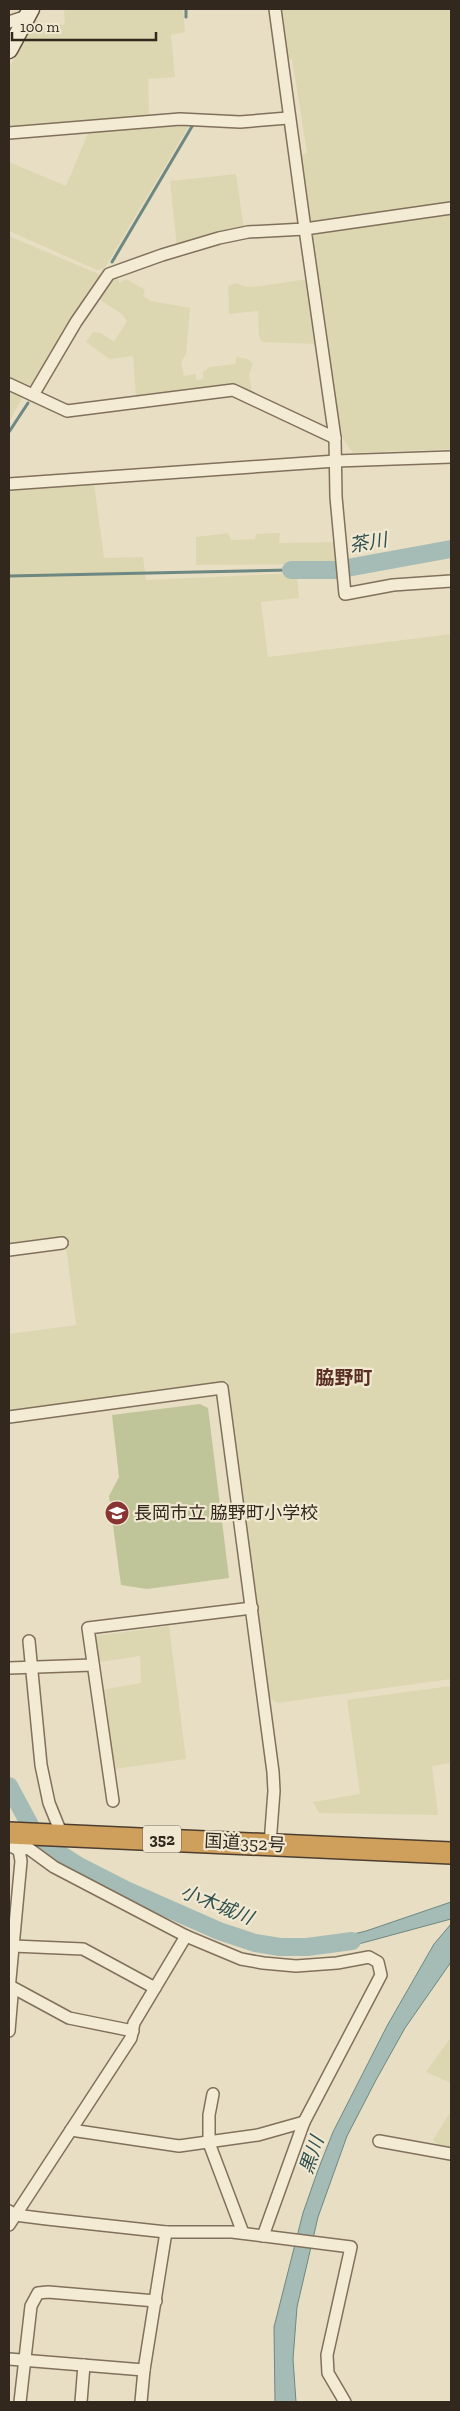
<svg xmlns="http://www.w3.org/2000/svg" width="460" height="2411" viewBox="0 0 460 2411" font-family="'Zilla Slab','Noto Sans JP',serif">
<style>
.farmland{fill:#ddd7b1}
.green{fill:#bfc598}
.water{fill:#a4bcb5;stroke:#6d8882}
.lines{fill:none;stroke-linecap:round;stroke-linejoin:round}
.stream{stroke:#6d8882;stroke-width:3}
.river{stroke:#a4bcb5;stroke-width:18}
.street-casing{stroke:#80705c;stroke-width:14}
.secondary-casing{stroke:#62513f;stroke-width:19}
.highway-casing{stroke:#4e3e30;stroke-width:24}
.street{stroke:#f4ebd5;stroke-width:11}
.secondary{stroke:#f4ebd5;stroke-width:16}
.highway{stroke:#cf9f5c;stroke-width:21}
.labels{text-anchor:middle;stroke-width:4.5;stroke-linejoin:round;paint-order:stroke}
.shield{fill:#f1e8d1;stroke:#6b6254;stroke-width:1}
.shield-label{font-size:16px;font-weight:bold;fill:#32281e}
.poi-label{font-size:18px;fill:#32281e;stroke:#f1e8d1;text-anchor:start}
.street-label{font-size:18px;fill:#32281e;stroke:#f1e8d1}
.water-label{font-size:19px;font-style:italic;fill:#2f504e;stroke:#f1e8d1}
.neighbourhood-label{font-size:19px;font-weight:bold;fill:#592f22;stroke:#f1e8d1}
</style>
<rect width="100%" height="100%" fill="#e8dec3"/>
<g class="farmland">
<polygon points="78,9 183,9 185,32 171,35 175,77 148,79 149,117 9,128 9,68 21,46 18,45 32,18 41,24 65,25 64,10"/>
<polygon points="278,9 451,9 451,449 353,453 341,436 300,155 307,153 292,59 285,60"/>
<polygon points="190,124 104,269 97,270 9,231 9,162 66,186 88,133"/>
<polygon points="236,174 244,229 177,248 170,181"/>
<polygon points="9,236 101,275 30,386 27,387 9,379"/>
<polygon points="116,276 120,283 126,279 145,290 143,296 151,301 190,308 186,354 181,362 184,376 196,374 196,380 203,379 203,372 210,367 235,364 237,357 248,359 253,364 249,375 252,394 136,399 133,356 110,359 86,342 93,332 101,333 114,342 127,321 122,314 99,299"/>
<polygon points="307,279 316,344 262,342 259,336 258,311 229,314 228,286 236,283 248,287 261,286"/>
<polygon points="9,390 22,398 9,422"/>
<polygon points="94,483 104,558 143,557 146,580 297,573 299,598 261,602 268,657 451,634 451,1679 277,1703 268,1696 227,1381 9,1412 9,1334 76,1325 65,1240 9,1246 9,491"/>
<polygon points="228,533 231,540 255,539 256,534 280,533 279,543 337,542 337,562 336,564 196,565 196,537"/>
<polygon points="169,1626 186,1759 114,1769 101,1690 141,1683 140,1656 99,1662 95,1636"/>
<polygon points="451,1686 451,1763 432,1766 438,1815 319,1813 313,1802 360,1794 347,1700"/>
<polygon points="451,2037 451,2083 426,2072"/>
<polygon points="451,2111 451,2150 440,2147 433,2140"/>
</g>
<polygon class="green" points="200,1404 208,1408 229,1578 147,1589 121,1585 109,1496 119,1477 112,1415"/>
<g class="water">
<polygon points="451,1902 451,1919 329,1952 329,1940 366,1931"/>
<polygon points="451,1924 451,1962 405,2028 376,2080 347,2136 318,2217 297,2307 293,2359 296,2402 275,2402 274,2327 303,2213 318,2170 333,2132 387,2026 434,1944"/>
</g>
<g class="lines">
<g class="stream">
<polyline points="186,9 186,17"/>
<polyline points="112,262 194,123"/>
<polyline points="9,432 28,403"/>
<polyline points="9,576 291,570"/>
</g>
<g class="river">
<polyline points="291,570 336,570 451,549"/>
<polyline points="9,1786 31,1827 46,1845 79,1866 126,1890 219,1931 255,1943 280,1947 307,1947 352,1941"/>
</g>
<defs>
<g id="street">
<polyline points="9,22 27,16"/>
<polyline points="9,133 180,119 240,122 288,118"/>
<polyline points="451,208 305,229 335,438 336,497 345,594 393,585 451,581"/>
<polyline points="9,384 67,411 233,390 335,438"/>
<polyline points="33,395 76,322 109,274 162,255 219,238 248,232 305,229 275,9"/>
<polyline points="9,484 336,461 451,457"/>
<polyline points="9,1250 62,1243"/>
<polyline points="9,1417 222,1388 273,1772 274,1791 270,1844"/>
<polyline points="29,1641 41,1765 49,1803 62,1835"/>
<polyline points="9,1668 93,1665"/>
<polyline points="113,1801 88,1628 252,1608"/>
<polyline points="9,1845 19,1850 28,1848 54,1867 186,1936 241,1959 263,1963 296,1966 337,1963 369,1957 378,1962 381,1975 304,2122 263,2236"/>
<polyline points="13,1946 83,1949 155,1988"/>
<polyline points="10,1986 69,2018 133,2031"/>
<polyline points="9,2031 12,1995 9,1990 21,1861 19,1850"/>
<polyline points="213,2094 209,2115 209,2143 243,2233"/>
<polyline points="71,2130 179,2146 258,2135 304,2122"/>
<polyline points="379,2141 451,2154"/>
<polyline points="9,2211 15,2215 47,2219 166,2232 232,2232 351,2247 327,2355 328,2373 345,2402"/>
<polyline points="9,2225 131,2038 134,2023 186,1936"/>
<polyline points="9,2359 144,2370"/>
<polyline points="20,2402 31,2306 38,2293 48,2292 156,2301"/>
<polyline points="81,2402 84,2365"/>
<polyline points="141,2402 144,2370 166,2232"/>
</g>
<polyline id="secondary" points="9,50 31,9"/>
<polyline id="highway" points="9,1833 451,1853"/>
</defs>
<use href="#street" class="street-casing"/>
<use href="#secondary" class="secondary-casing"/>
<use href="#highway" class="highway-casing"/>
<use href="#street" class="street"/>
<use href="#secondary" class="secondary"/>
<use href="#highway" class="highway"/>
</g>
<defs>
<symbol id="school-disc" viewBox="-11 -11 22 22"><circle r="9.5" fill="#883433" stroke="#f1e8d1"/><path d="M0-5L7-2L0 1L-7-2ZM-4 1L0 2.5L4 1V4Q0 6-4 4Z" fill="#fff"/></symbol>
</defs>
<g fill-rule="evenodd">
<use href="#school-disc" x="103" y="1499" width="28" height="28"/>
</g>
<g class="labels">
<rect class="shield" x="143" y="1825.5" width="38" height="27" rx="4"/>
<g class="shield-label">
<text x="162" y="1845">352</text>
</g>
<g class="poi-label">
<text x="134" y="1519">長岡市立 脇野町小学校</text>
</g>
<g class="street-label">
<text transform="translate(245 1843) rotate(3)" y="6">国道352号</text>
</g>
<g class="water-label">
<text transform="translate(368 542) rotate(-10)" y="7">茶川</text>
<text transform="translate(217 1904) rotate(22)" y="7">小木城川</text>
<text transform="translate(311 2155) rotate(-71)" y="7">黒川</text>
</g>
<g class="neighbourhood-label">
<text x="344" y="1384">脇野町</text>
</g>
</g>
<rect width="460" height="2411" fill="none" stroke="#32281e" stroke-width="20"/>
<path d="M12 32v8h144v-8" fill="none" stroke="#32281e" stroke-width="2.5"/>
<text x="20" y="32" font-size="15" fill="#32281e" stroke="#f1e8d1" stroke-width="4" paint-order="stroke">100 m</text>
</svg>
